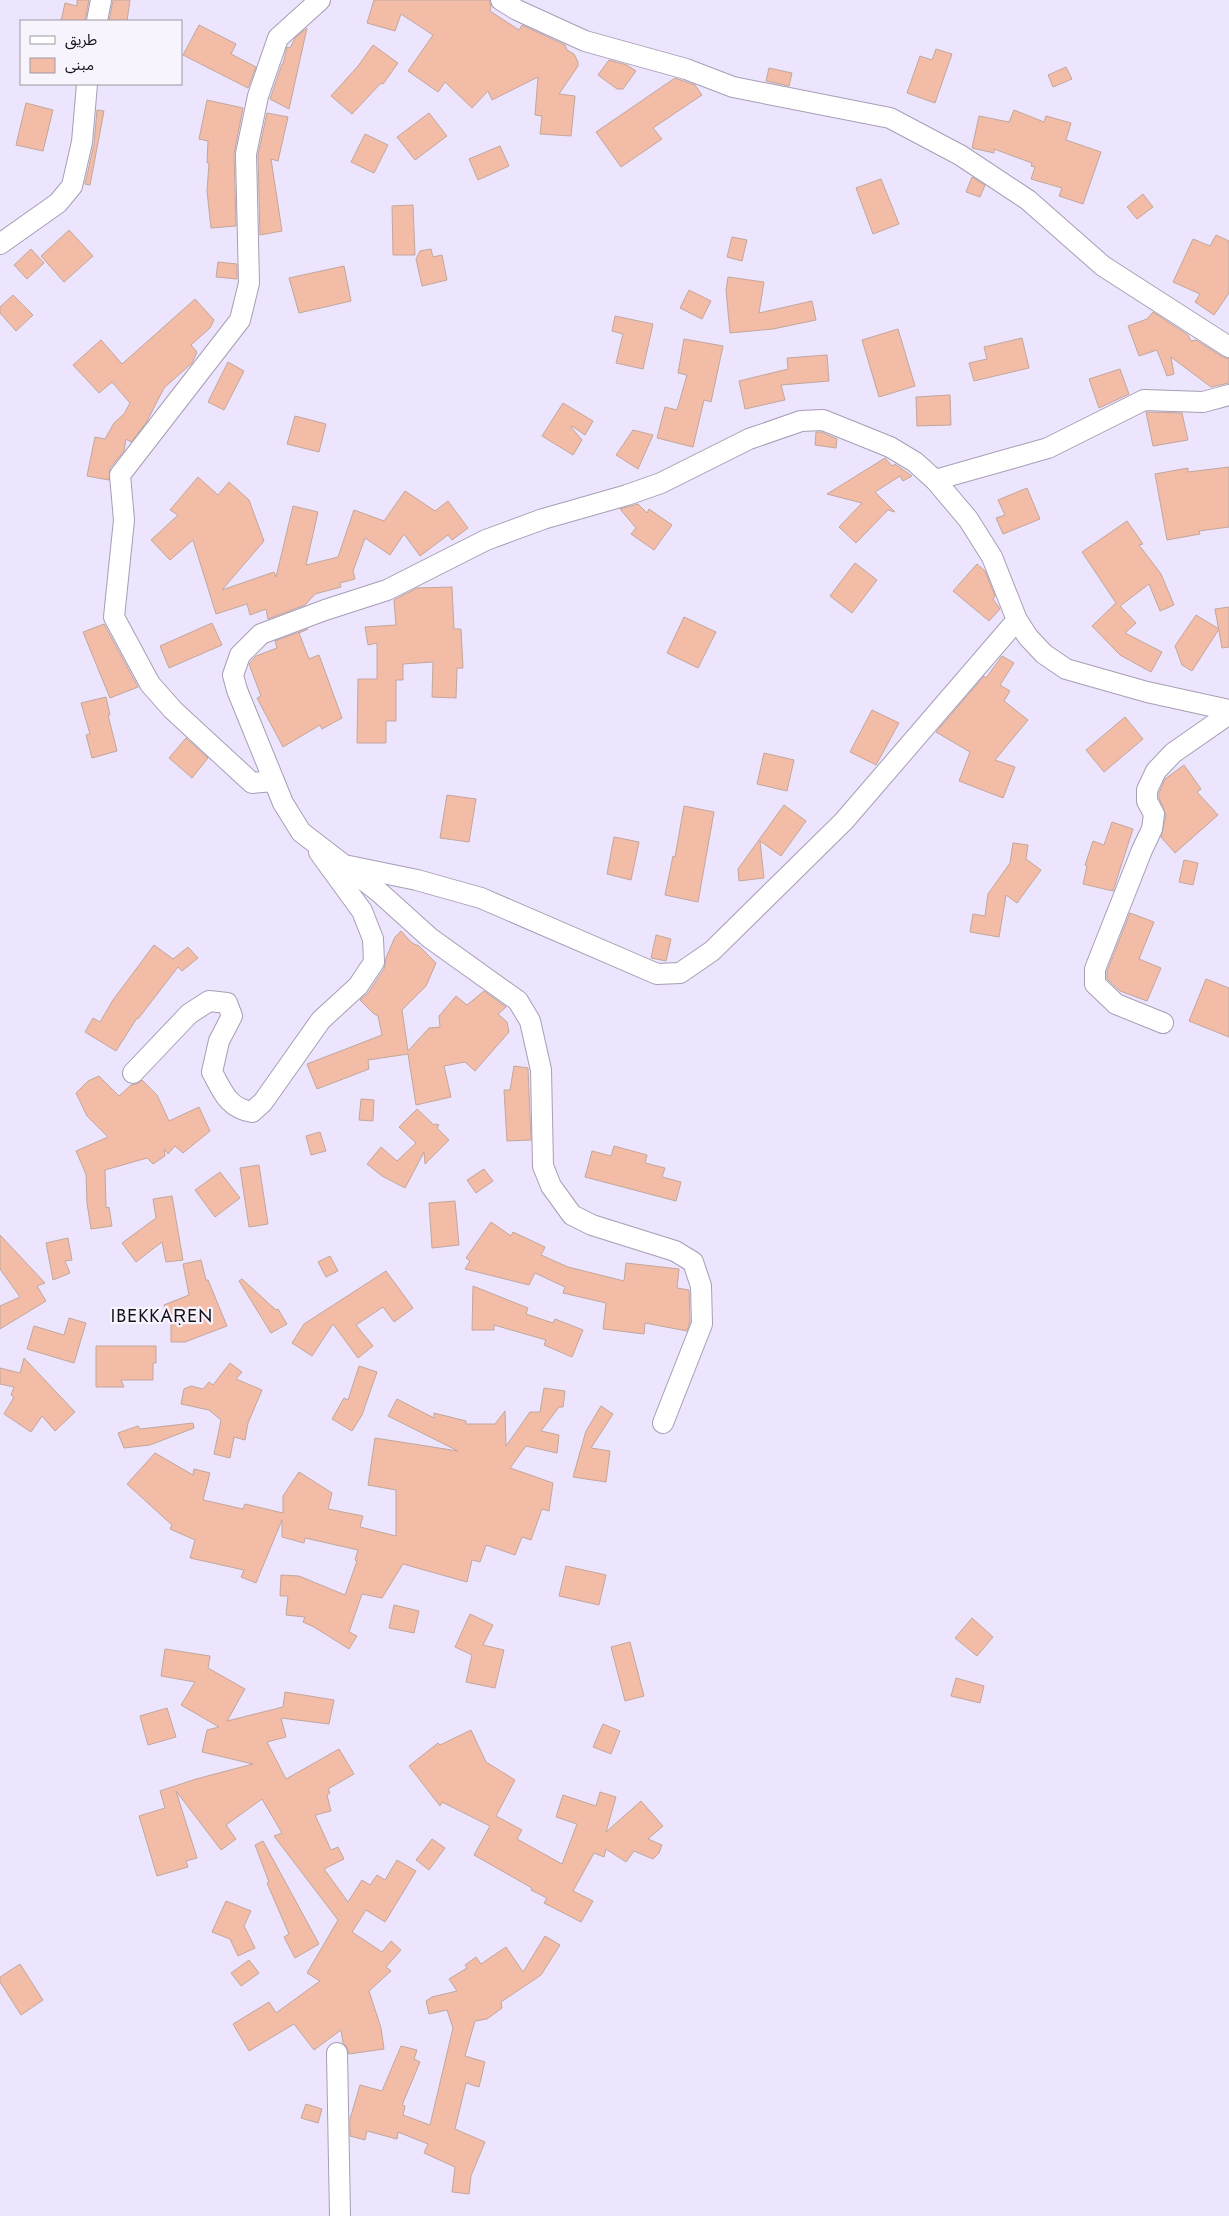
<svg xmlns="http://www.w3.org/2000/svg" width="1229" height="2216" viewBox="0 0 1229 2216" font-family="Jost,'Noto Sans Arabic',sans-serif">
<style>
.building{fill:#f2bca7;stroke:#c2a79d}
.lines{fill:none;stroke-linecap:round;stroke-linejoin:round}
.minor-casing{stroke:#a79eb5;stroke-width:22}
.minor{stroke:#fff;stroke-width:20}
.labels{text-anchor:middle;stroke-width:4.5;stroke-linejoin:round;paint-order:stroke}
.quarter-label{font-size:18px;letter-spacing:1px;fill:#131018;stroke:#f8f4fe}
</style>
<rect width="100%" height="100%" fill="#ede4fd"/>
<g class="building">
<polygon points="77,0 89,0 85,21 61,21 65,3 77,6"/>
<polygon points="113,0 130,0 127,21 109,21"/>
<polygon points="374,0 489,0 491,6 490,11 519,30 522,25 565,45 567,50 574,54 578,62 578,66 559,94 575,96 571,136 540,134 542,116 535,115 538,77 492,100 488,91 472,108 445,82 438,92 408,71 433,35 401,14 395,31 367,23"/>
<polygon points="199,25 236,44 231,54 256,67 248,88 183,55"/>
<polygon points="307,28 289,109 270,99 282,64 283,64 287,47 290,48 295,38"/>
<polygon points="373,45 398,63 383,84 381,83 352,114 331,96 358,66"/>
<polygon points="936,49 952,54 935,103 907,93 920,56 932,60"/>
<polygon points="609,60 627,65 636,71 623,89 617,89 598,75"/>
<polygon points="1066,67 1072,79 1053,87 1048,75"/>
<polygon points="769,68 792,73 789,86 766,81"/>
<polygon points="675,78 695,85 702,95 653,128 662,139 621,167 596,132"/>
<polygon points="207,100 243,108 234,154 236,226 211,228 207,191 209,163 207,163 208,141 199,139"/>
<polygon points="26,103 53,110 43,151 16,145"/>
<polygon points="97,110 104,111 90,185 85,184 94,144"/>
<polygon points="1014,110 1044,122 1046,116 1071,123 1066,140 1101,152 1083,204 1059,196 1062,188 1031,179 1035,167 1031,166 1032,163 994,149 994,153 972,148 979,116 1009,122"/>
<polygon points="267,113 288,117 278,161 271,159 282,231 260,235 258,155"/>
<polygon points="429,113 447,136 415,160 397,137"/>
<polygon points="365,134 388,145 374,173 351,162"/>
<polygon points="500,146 509,166 478,180 469,159"/>
<polygon points="972,177 985,185 980,197 966,192"/>
<polygon points="881,179 899,224 873,234 856,188"/>
<polygon points="1143,194 1153,207 1137,219 1127,207"/>
<polygon points="413,205 415,255 393,255 392,206"/>
<polygon points="69,230 93,256 64,282 41,256"/>
<polygon points="1216,235 1229,241 1229,293 1214,315 1195,302 1200,294 1173,282 1193,239 1210,246"/>
<polygon points="732,237 747,240 742,261 727,257"/>
<polygon points="31,249 44,263 27,279 14,265"/>
<polygon points="431,249 433,257 442,255 447,280 422,286 416,259 420,251"/>
<polygon points="218,262 237,264 237,279 216,277"/>
<polygon points="344,266 351,301 299,313 289,278"/>
<polygon points="728,277 764,282 759,313 812,301 816,320 773,329 730,333 726,290"/>
<polygon points="689,290 711,301 702,319 680,308"/>
<polygon points="13,295 33,315 16,331 0,313 0,307"/>
<polygon points="195,299 214,320 210,328 191,345 197,352 192,363 164,388 146,423 131,442 126,439 124,451 110,468 109,480 87,476 95,437 105,439 114,423 124,414 130,403 112,382 99,393 73,365 101,340 122,364"/>
<polygon points="1153,312 1188,335 1191,341 1196,340 1223,357 1229,359 1229,383 1211,387 1171,357 1174,374 1167,376 1157,350 1139,356 1128,326 1147,319"/>
<polygon points="615,316 653,324 643,369 616,363 623,334 612,331"/>
<polygon points="898,329 915,386 879,397 862,340"/>
<polygon points="1022,338 1029,368 974,381 969,363 987,359 984,347"/>
<polygon points="684,339 723,346 711,402 704,400 693,447 657,438 665,407 677,410 687,375 678,373"/>
<polygon points="827,355 829,381 781,385 785,400 745,409 739,381 788,369 787,358"/>
<polygon points="228,362 244,371 224,410 208,402"/>
<polygon points="1120,369 1129,394 1099,408 1089,379"/>
<polygon points="950,395 951,425 917,426 916,397"/>
<polygon points="563,403 593,421 585,435 572,426 571,427 582,440 573,455 542,436"/>
<polygon points="1146,412 1182,413 1188,440 1153,446"/>
<polygon points="295,416 326,424 319,452 287,444"/>
<polygon points="633,430 653,435 638,469 616,455"/>
<polygon points="816,432 821,432 837,439 836,448 815,445"/>
<polygon points="885,458 892,466 895,464 912,476 903,481 900,476 875,492 895,512 888,510 856,543 839,527 862,503 827,494"/>
<polygon points="1229,467 1229,527 1199,531 1200,534 1167,540 1155,474 1188,468 1188,472"/>
<polygon points="198,477 218,495 229,482 249,500 264,541 222,590 274,572 276,577 293,506 318,512 306,565 338,557 354,510 384,521 405,491 435,511 448,501 468,528 452,540 448,535 420,556 404,534 390,555 365,538 353,571 355,579 340,583 341,587 315,594 305,605 268,619 266,609 250,615 247,604 216,614 193,540 170,560 151,540 178,515 170,510"/>
<polygon points="1027,488 1040,519 1003,534 996,518 1005,515 998,500"/>
<polygon points="638,504 647,513 649,509 672,525 654,550 631,534 636,528 620,509"/>
<polygon points="1127,521 1143,544 1139,545 1161,574 1174,605 1160,611 1149,584 1120,606 1136,623 1125,633 1162,652 1151,672 1120,655 1092,626 1116,603 1082,552"/>
<polygon points="855,563 877,580 852,613 830,596"/>
<polygon points="977,564 985,571 995,596 993,599 1000,609 989,621 953,591"/>
<polygon points="452,587 454,629 461,629 463,668 457,668 456,698 432,697 433,662 403,664 403,680 396,680 396,721 386,721 386,743 357,743 358,679 377,679 377,643 368,645 365,627 396,625 394,600 417,588"/>
<polygon points="1229,607 1229,647 1222,648 1215,609"/>
<polygon points="1196,615 1219,629 1192,671 1182,665 1175,646"/>
<polygon points="684,617 716,632 698,668 667,653"/>
<polygon points="212,623 222,645 169,668 160,646"/>
<polygon points="104,624 138,687 110,698 83,632"/>
<polygon points="308,629 299,633 309,659 319,655 342,718 322,729 320,725 283,747 257,698 261,696 249,664 256,656 277,648 275,641"/>
<polygon points="1002,656 1014,663 1000,685 1010,691 1004,701 1028,720 995,760 1015,767 1003,798 959,781 970,752 936,732 984,676 986,678"/>
<polygon points="106,697 110,715 108,715 117,751 92,758 86,735 90,734 81,703"/>
<polygon points="872,710 899,723 876,765 850,752"/>
<polygon points="1125,717 1143,739 1104,772 1086,750"/>
<polygon points="186,738 208,758 192,778 169,758"/>
<polygon points="764,753 794,760 787,791 757,784"/>
<polygon points="1184,765 1201,789 1197,792 1218,815 1175,853 1161,837 1166,815 1159,798 1159,793 1165,779"/>
<polygon points="447,795 476,799 469,842 440,838"/>
<polygon points="784,805 806,821 781,856 760,841 764,878 739,881 738,869"/>
<polygon points="684,806 714,812 698,902 665,895 673,856 675,857"/>
<polygon points="1112,822 1133,829 1113,891 1083,884 1087,866 1085,865 1093,841 1104,845"/>
<polygon points="614,837 639,842 631,880 607,874"/>
<polygon points="1013,843 1028,845 1026,859 1041,870 1017,903 1006,895 999,937 970,932 973,914 985,916 988,894 1010,863"/>
<polygon points="1184,860 1198,863 1193,885 1179,882"/>
<polygon points="1130,913 1154,922 1139,959 1161,968 1147,1001 1120,991 1107,979 1107,971"/>
<polygon points="401,931 412,943 419,946 436,963 426,986 402,1010 408,1051 429,1028 440,1027 439,1016 456,996 467,1005 484,991 506,1007 498,1014 507,1022 509,1032 475,1071 465,1062 444,1066 451,1097 416,1105 408,1054 368,1060 369,1069 317,1089 307,1064 382,1035 378,1016 373,1013 360,1000 368,993 384,969 386,958 395,937"/>
<polygon points="656,935 671,939 666,961 651,958"/>
<polygon points="154,945 173,959 188,947 198,958 182,971 178,967 138,1019 137,1018 116,1051 85,1032 93,1018 100,1022 113,1000"/>
<polygon points="1206,979 1229,988 1229,1037 1189,1021"/>
<polygon points="514,1066 528,1068 531,1140 507,1141 504,1090 510,1090"/>
<polygon points="99,1076 119,1096 131,1085 137,1084 142,1080 157,1095 169,1121 199,1107 210,1131 183,1153 175,1146 168,1154 164,1149 165,1156 153,1164 147,1158 105,1170 106,1208 109,1207 112,1226 91,1229 87,1203 86,1174 76,1151 108,1137 87,1116 76,1093 88,1081"/>
<polygon points="361,1099 374,1100 373,1121 359,1120"/>
<polygon points="417,1109 434,1125 436,1124 439,1125 437,1128 449,1140 425,1164 424,1152 405,1188 382,1176 367,1164 381,1147 397,1161 416,1143 399,1127"/>
<polygon points="320,1132 326,1151 311,1155 306,1136"/>
<polygon points="614,1146 647,1155 645,1163 665,1168 662,1177 681,1182 676,1201 585,1177 592,1151 611,1156"/>
<polygon points="259,1165 268,1224 249,1227 240,1168"/>
<polygon points="484,1169 493,1181 476,1193 467,1180"/>
<polygon points="220,1172 240,1198 215,1217 195,1190"/>
<polygon points="172,1196 183,1260 166,1262 162,1242 136,1262 122,1243 156,1218 153,1199"/>
<polygon points="455,1201 459,1245 432,1248 429,1203"/>
<polygon points="491,1222 511,1236 513,1232 545,1247 541,1255 568,1267 624,1281 626,1263 679,1269 677,1288 689,1290 690,1322 687,1331 645,1323 644,1334 603,1329 606,1303 563,1293 565,1287 535,1273 529,1285 465,1269 470,1261 466,1258"/>
<polygon points="0,1235 45,1283 37,1286 46,1301 0,1329 0,1306 20,1297 0,1269"/>
<polygon points="68,1238 72,1260 65,1261 70,1273 53,1280 46,1243"/>
<polygon points="330,1256 338,1271 326,1277 318,1262"/>
<polygon points="201,1260 206,1280 208,1280 227,1326 185,1342 171,1342 171,1323 164,1305 189,1295 183,1264"/>
<polygon points="386,1271 413,1308 394,1322 383,1307 356,1325 373,1346 358,1358 333,1324 312,1356 292,1343 304,1324"/>
<polygon points="242,1279 276,1310 278,1309 287,1324 271,1333 239,1281"/>
<polygon points="473,1286 528,1308 526,1314 553,1323 555,1319 583,1330 572,1357 544,1345 546,1340 494,1325 494,1330 472,1330"/>
<polygon points="69,1318 86,1323 74,1363 27,1349 34,1326 64,1335"/>
<polygon points="96,1346 156,1346 156,1363 153,1363 153,1380 121,1380 124,1387 96,1387"/>
<polygon points="24,1358 75,1412 55,1431 42,1416 31,1432 4,1414 14,1397 11,1395 14,1387 0,1384 0,1368 20,1373"/>
<polygon points="230,1363 242,1372 236,1379 262,1390 248,1423 245,1440 234,1437 230,1458 214,1454 221,1420 209,1410 181,1404 184,1389 191,1386 203,1389 209,1382 213,1385"/>
<polygon points="359,1366 377,1372 362,1415 352,1431 332,1419 344,1398 348,1400"/>
<polygon points="544,1388 565,1391 563,1407 559,1407 541,1431 559,1435 557,1453 526,1446 510,1468 553,1483 549,1511 542,1509 531,1540 522,1537 515,1555 486,1545 480,1562 472,1560 467,1582 403,1564 382,1598 362,1594 349,1632 357,1636 349,1649 314,1627 303,1622 305,1617 286,1615 288,1596 280,1596 281,1575 299,1576 345,1595 357,1561 355,1560 358,1550 305,1538 304,1543 282,1537 282,1520 256,1583 241,1577 244,1570 190,1558 195,1540 170,1529 172,1525 127,1484 155,1453 193,1475 194,1469 210,1473 203,1500 243,1509 245,1504 283,1513 283,1496 299,1472 332,1493 328,1509 363,1516 360,1527 396,1536 396,1490 368,1485 375,1438 458,1451 388,1416 397,1399 434,1418 434,1413 466,1421 466,1424 495,1424 505,1411 506,1446 530,1412 540,1412"/>
<polygon points="601,1406 613,1414 591,1448 610,1451 606,1482 573,1477 586,1431"/>
<polygon points="193,1423 194,1428 150,1445 124,1448 118,1433 138,1426 140,1429"/>
<polygon points="566,1566 606,1575 599,1605 559,1596"/>
<polygon points="394,1605 419,1611 414,1633 389,1628"/>
<polygon points="470,1614 493,1625 483,1645 504,1650 495,1688 466,1682 472,1655 455,1647"/>
<polygon points="972,1618 993,1637 977,1656 955,1638"/>
<polygon points="630,1642 644,1696 625,1701 611,1647"/>
<polygon points="165,1649 210,1656 208,1668 245,1689 227,1721 283,1707 285,1692 334,1700 329,1724 281,1718 286,1737 267,1742 286,1779 339,1749 354,1774 328,1789 330,1793 327,1795 331,1811 315,1815 331,1850 338,1847 344,1859 324,1869 348,1902 362,1880 370,1885 377,1875 385,1880 397,1860 416,1871 385,1922 366,1910 352,1932 382,1952 391,1941 401,1950 386,1967 391,1971 369,1991 381,2028 384,2049 349,2054 347,2047 343,2043 341,2030 314,2050 294,2024 249,2051 233,2024 269,2002 276,2013 320,1981 307,1973 338,1920 274,1836 282,1833 262,1799 226,1825 236,1839 221,1850 176,1791 197,1858 186,1861 188,1867 157,1876 139,1816 165,1808 160,1791 196,1779 253,1764 202,1752 207,1730 219,1727 181,1705 195,1682 161,1676"/>
<polygon points="956,1678 984,1686 980,1703 951,1696"/>
<polygon points="167,1708 176,1737 148,1745 140,1716"/>
<polygon points="603,1724 620,1731 611,1754 593,1747"/>
<polygon points="471,1730 486,1762 515,1780 496,1816 522,1830 517,1839 562,1864 577,1824 556,1817 563,1795 596,1806 600,1792 616,1797 606,1832 641,1801 663,1826 648,1839 662,1845 659,1853 653,1859 634,1851 626,1862 606,1849 604,1857 594,1853 573,1891 593,1901 581,1922 544,1903 547,1898 531,1890 532,1888 474,1855 490,1826 442,1802 440,1806 409,1766 438,1743 440,1745"/>
<polygon points="432,1839 445,1848 429,1870 416,1860"/>
<polygon points="263,1841 319,1944 295,1958 284,1937 289,1934 267,1883 269,1882 255,1845"/>
<polygon points="226,1901 251,1911 244,1926 255,1948 238,1956 230,1939 212,1932"/>
<polygon points="545,1936 560,1945 541,1975 501,2002 502,2008 487,2019 475,2021 465,2056 485,2062 479,2087 466,2083 455,2129 485,2142 471,2176 469,2194 452,2192 455,2167 424,2153 428,2144 398,2132 397,2139 367,2131 365,2140 350,2136 350,2119 360,2085 382,2091 401,2046 417,2050 414,2059 420,2062 402,2105 405,2106 403,2115 430,2125 453,2028 447,2010 429,2014 426,2001 432,1997 457,1991 449,1979 467,1968 465,1965 476,1957 481,1964 506,1947 523,1972"/>
<polygon points="249,1960 259,1973 241,1986 231,1973"/>
<polygon points="20,1964 43,2000 21,2015 0,1982 0,1977"/>
<polygon points="306,2104 322,2109 318,2123 301,2118"/>
</g>
<g class="lines">
<defs>
<g id="minor">
<polyline points="501,0 517,10 585,41 686,69 733,87 890,118 960,155 1028,200 1103,266 1229,347"/>
<polyline points="97,21 101,0"/>
<polyline points="0,244 58,203 72,186 82,142 87,84"/>
<polyline points="935,480 1048,448 1144,400 1203,402 1229,395"/>
<polyline points="274,781 252,783 173,710 150,684 114,617 124,520 120,475 240,320 249,283 246,154 258,96 278,38 320,0"/>
<polyline points="349,866 417,880 481,898 657,974 680,973 712,951 844,821 1017,620"/>
<polyline points="1163,1023 1116,1004 1095,984 1095,969 1142,850 1152,829 1154,814 1147,801 1147,790 1156,771 1173,753 1229,714"/>
<path d="M133,1073L189,1014L209,1001L227,1003L232,1016L219,1041L212,1072C223,1092 228,1108 252,1112L263,1102L321,1020L358,986L374,962L373,939L362,911L319,852"/>
<polyline points="663,1423 702,1324 701,1286 693,1262 675,1251 592,1225 572,1215 551,1186 543,1166 541,1070 530,1021 518,1001 430,938 379,892 301,832 283,803 237,690 233,675 240,655 261,634 325,610 387,590 486,540 543,519 627,495 661,483 749,439 801,421 823,420 890,447 915,462 935,480 968,519 992,557 1017,620 1028,637 1044,654 1066,669 1147,692 1229,710"/>
<polyline points="337,2053 340,2216"/>
</g>
</defs>
<use href="#minor" class="minor-casing"/>
<use href="#minor" class="minor"/>
</g>
<g class="labels">
<g class="quarter-label">
<text x="162" y="1322">IBEKKAṚEN</text>
</g>
</g>
<rect x="20" y="20" width="162" height="65" fill="#f8f4fe" stroke="#9c99a2"/>
<rect x="30" y="36" width="25" height="8" fill="#ffffff" stroke="#9c99a2"/>
<text x="65" y="45" font-size="15" fill="#131018">طريق</text>
<rect x="30" y="58" width="25" height="15" fill="#f2bca7" stroke="#9c99a2"/>
<text x="65" y="70" font-size="15" fill="#131018">مبنى</text>
</svg>
